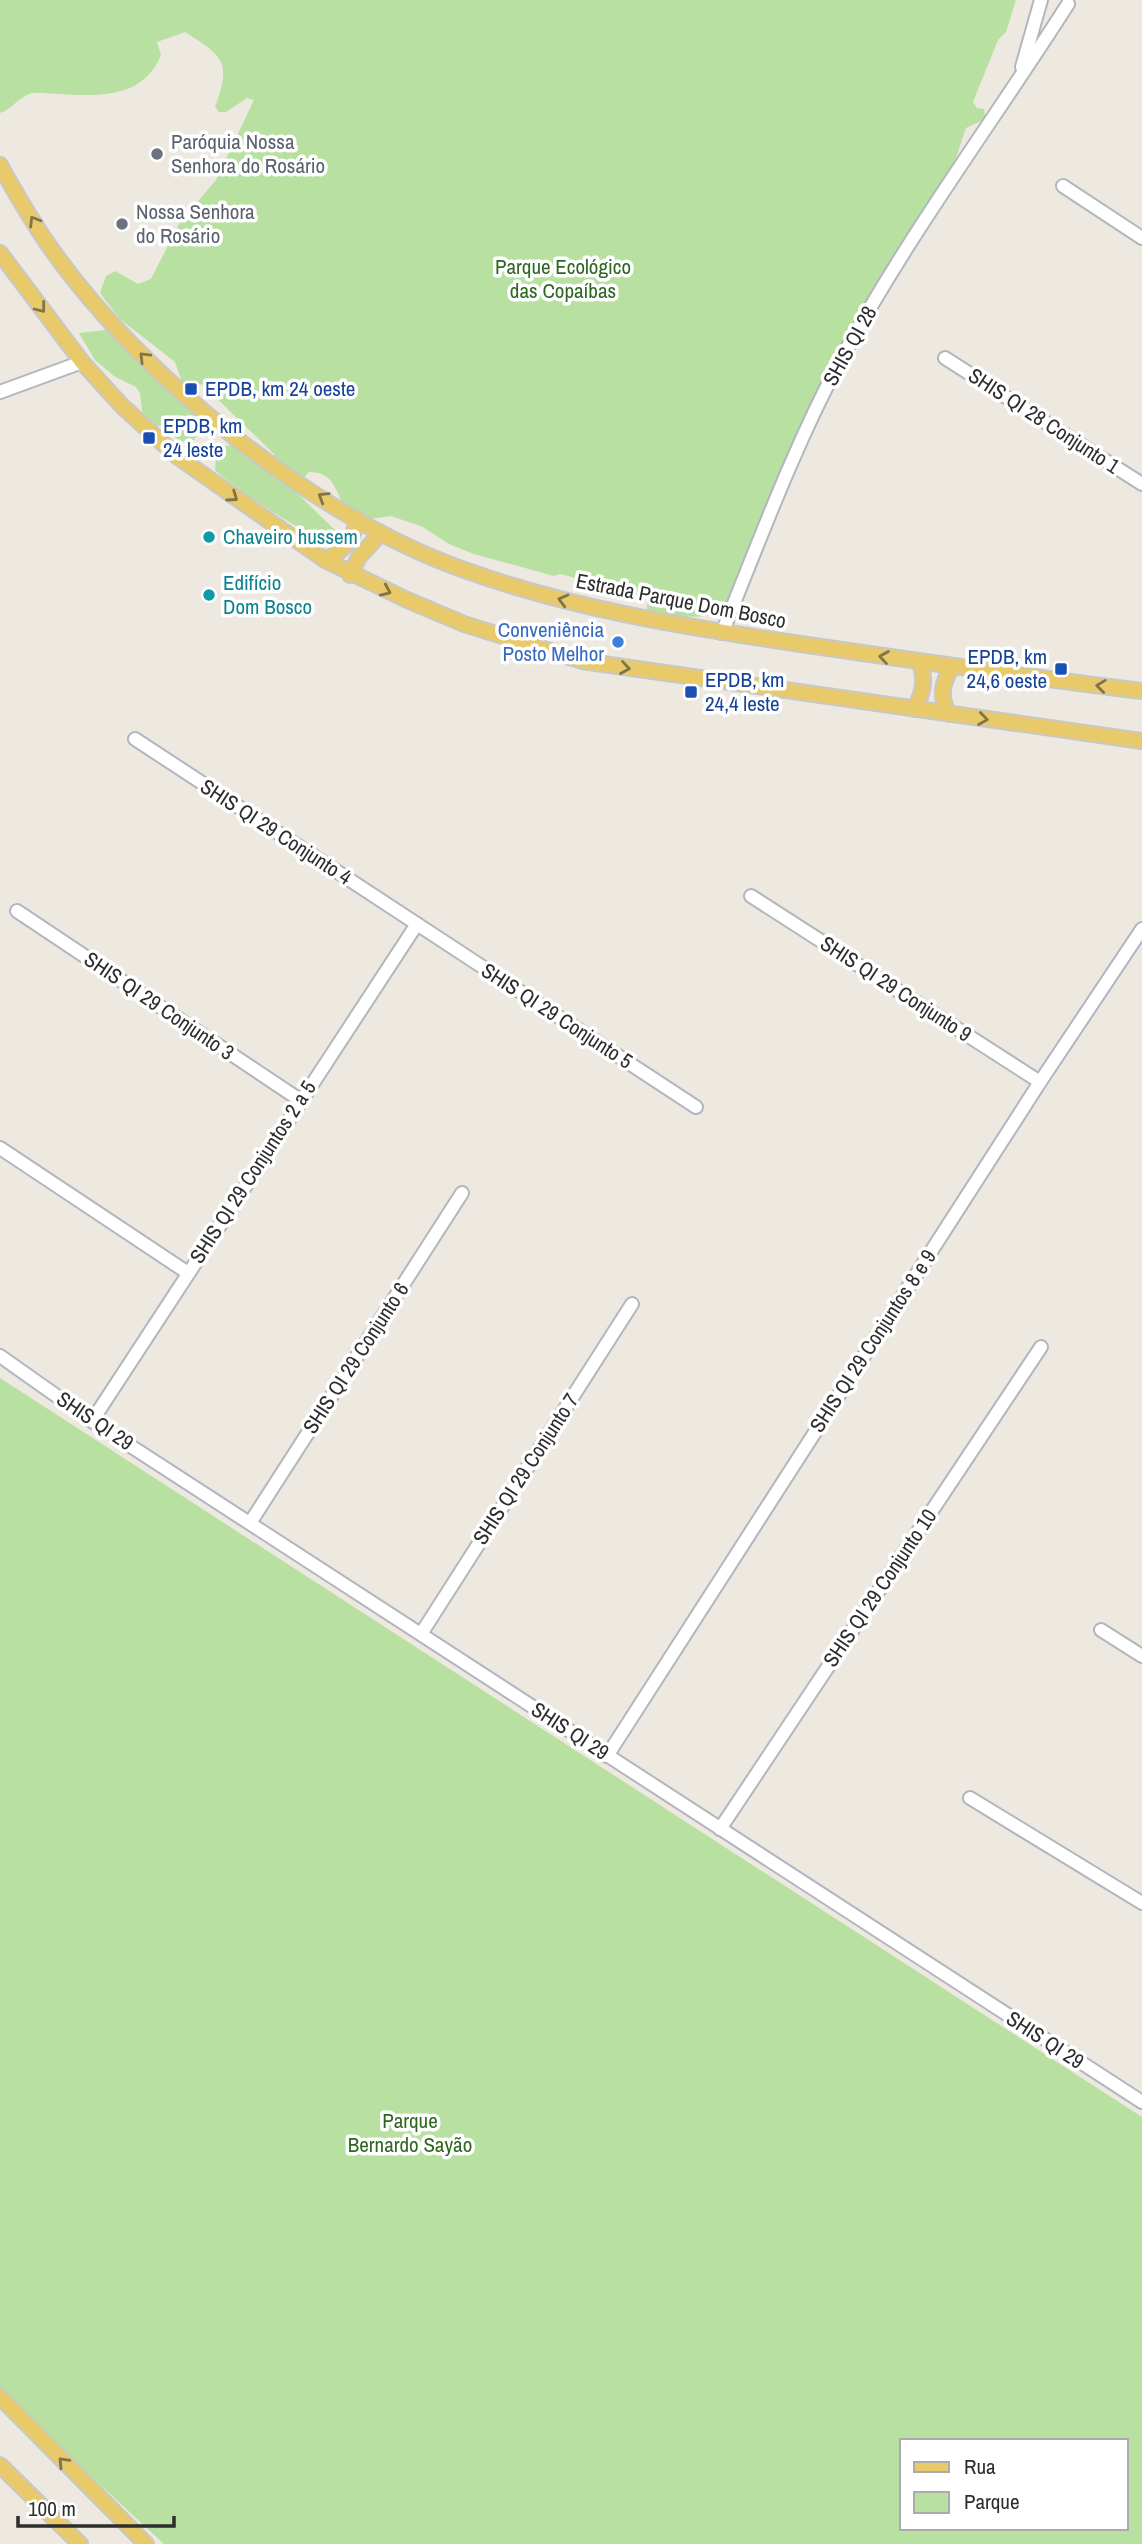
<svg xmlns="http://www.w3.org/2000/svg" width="1142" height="2544" viewBox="0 0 1142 2544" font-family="'Archivo Narrow',sans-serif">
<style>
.green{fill:#b7e0a1;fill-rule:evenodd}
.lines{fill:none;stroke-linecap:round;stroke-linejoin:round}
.minor-casing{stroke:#b4b6bf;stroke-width:16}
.major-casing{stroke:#c8c8c8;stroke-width:18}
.minor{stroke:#fff;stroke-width:12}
.major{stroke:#e8ca6b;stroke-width:14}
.oneway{stroke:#817449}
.worship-dot{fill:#6b7280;stroke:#fff;stroke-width:2.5}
.transit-dot{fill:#1a4fb4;stroke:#fff;stroke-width:2.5}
.culture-dot{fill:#0f9aa8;stroke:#fff;stroke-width:2.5}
.shop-dot{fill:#3f7fe0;stroke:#fff;stroke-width:2.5}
.labels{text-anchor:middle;stroke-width:7;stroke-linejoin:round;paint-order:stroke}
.worship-label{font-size:21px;fill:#5b616d;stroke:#fff;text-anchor:start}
.park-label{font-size:21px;fill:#2f6720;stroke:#fff}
.street-label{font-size:21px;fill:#2d2d2d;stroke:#fff}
.transit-label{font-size:21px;fill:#164399;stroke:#fff;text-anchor:start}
.culture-label{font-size:21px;fill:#0d838f;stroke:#fff;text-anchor:start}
.shop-label{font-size:21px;fill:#366cbe;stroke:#fff;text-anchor:end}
</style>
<rect width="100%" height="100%" fill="#ede8e0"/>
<g class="green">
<path d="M0,0H1016L1006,32L998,40L973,102L977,108L984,109L985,116L981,121L966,128L953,167L859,326L847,331L844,349L727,607C710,623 668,616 647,610V597L612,588H598L595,583L560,574L554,576L474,554L449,544L423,527L391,516L362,520C356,515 348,511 344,505C334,489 334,472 309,472C303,479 297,485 298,494L338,533C333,537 329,539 323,538C307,537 228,483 215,470L217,449C239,438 255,452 275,462L274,454L203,385L197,383L195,389L200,430L194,440L179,442L175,437L172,423L158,426L143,418L140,393L136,387L114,376L95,360L79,333L115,329L175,383L181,379L175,362L120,319L100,293L106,276L115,271L138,284L151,279L179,224L216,180L254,100L247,98L226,112H219L215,107C231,63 225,57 185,32L157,42L161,55C143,99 99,96 59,94C51,94 40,92 32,93C19,97 12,109 0,113Z"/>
<path d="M0,1378L1142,2117V2544H164L0,2392ZM902,2441H1126V2528H902Z"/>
</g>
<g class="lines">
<defs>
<g id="minor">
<polyline points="1022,67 1041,0"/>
<polyline points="1063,186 1142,238"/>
<polyline points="945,358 1142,484"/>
<polyline points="0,392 82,362"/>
<path d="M722,633C759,542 793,449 840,361C907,237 992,123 1068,4"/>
<polyline points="135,739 696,1107"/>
<polyline points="751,896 1040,1082"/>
<polyline points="17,911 300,1100"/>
<polyline points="0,1148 188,1273"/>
<polyline points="0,1356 92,1421 1142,2102"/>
<polyline points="92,1421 417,924"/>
<polyline points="250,1523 462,1193"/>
<polyline points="1101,1630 1142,1656"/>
<polyline points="421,1634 632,1304"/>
<polyline points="607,1756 1040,1082 1142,929"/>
<polyline points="970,1798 1142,1903"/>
<polyline points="720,1829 1041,1347"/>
</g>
<g id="major">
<path d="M0,165C16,194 33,223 52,250C142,377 312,515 459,568C568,608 680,626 794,643C910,660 1026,677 1142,691"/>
<polyline points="0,253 82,362 122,406 178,457 325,560 405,599 464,624 582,661 1142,741"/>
<path d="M325,560C343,551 356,539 356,518"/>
<polyline points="350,575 359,557 381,533"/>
<path d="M915,709C923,692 926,681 920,663"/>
<path d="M949,714C939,697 942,684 951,668"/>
<polyline points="0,2397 146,2544"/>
<polyline points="0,2465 80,2544"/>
</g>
</defs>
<use href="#minor" class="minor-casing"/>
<use href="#major" class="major-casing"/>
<use href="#minor" class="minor"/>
<use href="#major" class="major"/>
</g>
<defs><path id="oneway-chevron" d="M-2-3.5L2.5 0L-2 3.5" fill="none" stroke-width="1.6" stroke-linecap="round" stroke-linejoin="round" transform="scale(1.75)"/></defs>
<g class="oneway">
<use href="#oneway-chevron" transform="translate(34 221) rotate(-122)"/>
<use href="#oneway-chevron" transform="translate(41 308) rotate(52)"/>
<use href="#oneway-chevron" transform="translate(144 357) rotate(-135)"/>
<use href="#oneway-chevron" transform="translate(233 497) rotate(35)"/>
<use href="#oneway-chevron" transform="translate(323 497) rotate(-148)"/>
<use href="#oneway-chevron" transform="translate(386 591) rotate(24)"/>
<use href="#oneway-chevron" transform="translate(563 600) rotate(-165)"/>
<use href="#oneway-chevron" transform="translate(884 657) rotate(-171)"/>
<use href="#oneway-chevron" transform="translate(625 668) rotate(9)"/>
<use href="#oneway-chevron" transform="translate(1101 686) rotate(-173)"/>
<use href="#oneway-chevron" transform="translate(983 719) rotate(8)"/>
<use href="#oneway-chevron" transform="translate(63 2462) rotate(-134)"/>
</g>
<g class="worship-dot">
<circle cx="157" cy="154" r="7"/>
<circle cx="122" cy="224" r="7"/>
</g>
<g class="transit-dot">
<rect x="184" y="382" width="14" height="14" rx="3.5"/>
<rect x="142" y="431" width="14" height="14" rx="3.5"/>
<rect x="1054" y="662" width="14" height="14" rx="3.5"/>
<rect x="684" y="685" width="14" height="14" rx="3.5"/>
</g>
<g class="culture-dot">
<circle cx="209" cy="537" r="7"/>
<circle cx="209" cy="595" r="7"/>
</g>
<circle class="shop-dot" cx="618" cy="642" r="7"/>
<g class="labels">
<g class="worship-label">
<text x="171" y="149">Paróquia Nossa<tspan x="171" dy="24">Senhora do Rosário</tspan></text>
<text x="136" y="219">Nossa Senhora<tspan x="136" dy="24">do Rosário</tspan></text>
</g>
<g class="park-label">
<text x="563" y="274">Parque Ecológico<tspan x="563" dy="24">das Copaíbas</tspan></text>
<text x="410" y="2128">Parque<tspan x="410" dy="24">Bernardo Sayão</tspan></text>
</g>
<g class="street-label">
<text transform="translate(850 346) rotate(-61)" y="7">SHIS QI 28</text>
<text transform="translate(1044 421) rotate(33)" y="7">SHIS QI 28 Conjunto 1</text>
<text transform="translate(681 601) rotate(11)" y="7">Estrada Parque Dom Bosco</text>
<text transform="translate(276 832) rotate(33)" y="7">SHIS QI 29 Conjunto 4</text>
<text transform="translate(896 989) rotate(33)" y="7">SHIS QI 29 Conjunto 9</text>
<text transform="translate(159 1006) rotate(34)" y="7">SHIS QI 29 Conjunto 3</text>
<text transform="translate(557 1016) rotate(33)" y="7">SHIS QI 29 Conjunto 5</text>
<text transform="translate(253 1172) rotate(-57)" y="7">SHIS QI 29 Conjuntos 2 a 5</text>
<text transform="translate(873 1341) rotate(-57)" y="7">SHIS QI 29 Conjuntos 8 e 9</text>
<text transform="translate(356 1358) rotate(-57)" y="7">SHIS QI 29 Conjunto 6</text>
<text transform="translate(95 1421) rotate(34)" y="7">SHIS QI 29</text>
<text transform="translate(526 1469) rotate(-57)" y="7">SHIS QI 29 Conjunto 7</text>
<text transform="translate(880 1588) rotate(-56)" y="7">SHIS QI 29 Conjunto 10</text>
<text transform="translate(570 1731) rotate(33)" y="7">SHIS QI 29</text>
<text transform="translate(1045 2040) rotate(33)" y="7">SHIS QI 29</text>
</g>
<g class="transit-label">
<text x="205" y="396">EPDB, km 24 oeste</text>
<text x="163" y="433">EPDB, km<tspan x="163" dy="24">24 leste</tspan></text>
<text x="1047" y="664" text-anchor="end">EPDB, km<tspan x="1047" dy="24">24,6 oeste</tspan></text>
<text x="705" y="687">EPDB, km<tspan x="705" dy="24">24,4 leste</tspan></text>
</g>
<g class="culture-label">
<text x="223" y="544">Chaveiro hussem</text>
<text x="223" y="590">Edifício<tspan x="223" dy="24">Dom Bosco</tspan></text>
</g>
<g class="shop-label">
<text x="604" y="637">Conveniência<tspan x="604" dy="24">Posto Melhor</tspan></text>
</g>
</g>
<rect x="900" y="2439" width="228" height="91" fill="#ffffff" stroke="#ababab" stroke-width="2"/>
<rect x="914" y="2462" width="35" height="10" fill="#e8ca6b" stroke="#ababab" stroke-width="2"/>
<text x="964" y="2474" font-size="21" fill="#2d2d2d">Rua</text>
<rect x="914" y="2492" width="35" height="21" fill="#b7e0a1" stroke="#ababab" stroke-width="2"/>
<text x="964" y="2509" font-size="21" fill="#2d2d2d">Parque</text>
<path d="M18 2516v10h156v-10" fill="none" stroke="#2d2d2d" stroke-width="3.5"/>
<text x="28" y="2516" font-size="21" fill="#2d2d2d" stroke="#ffffff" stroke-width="5" paint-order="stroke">100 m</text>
</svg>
